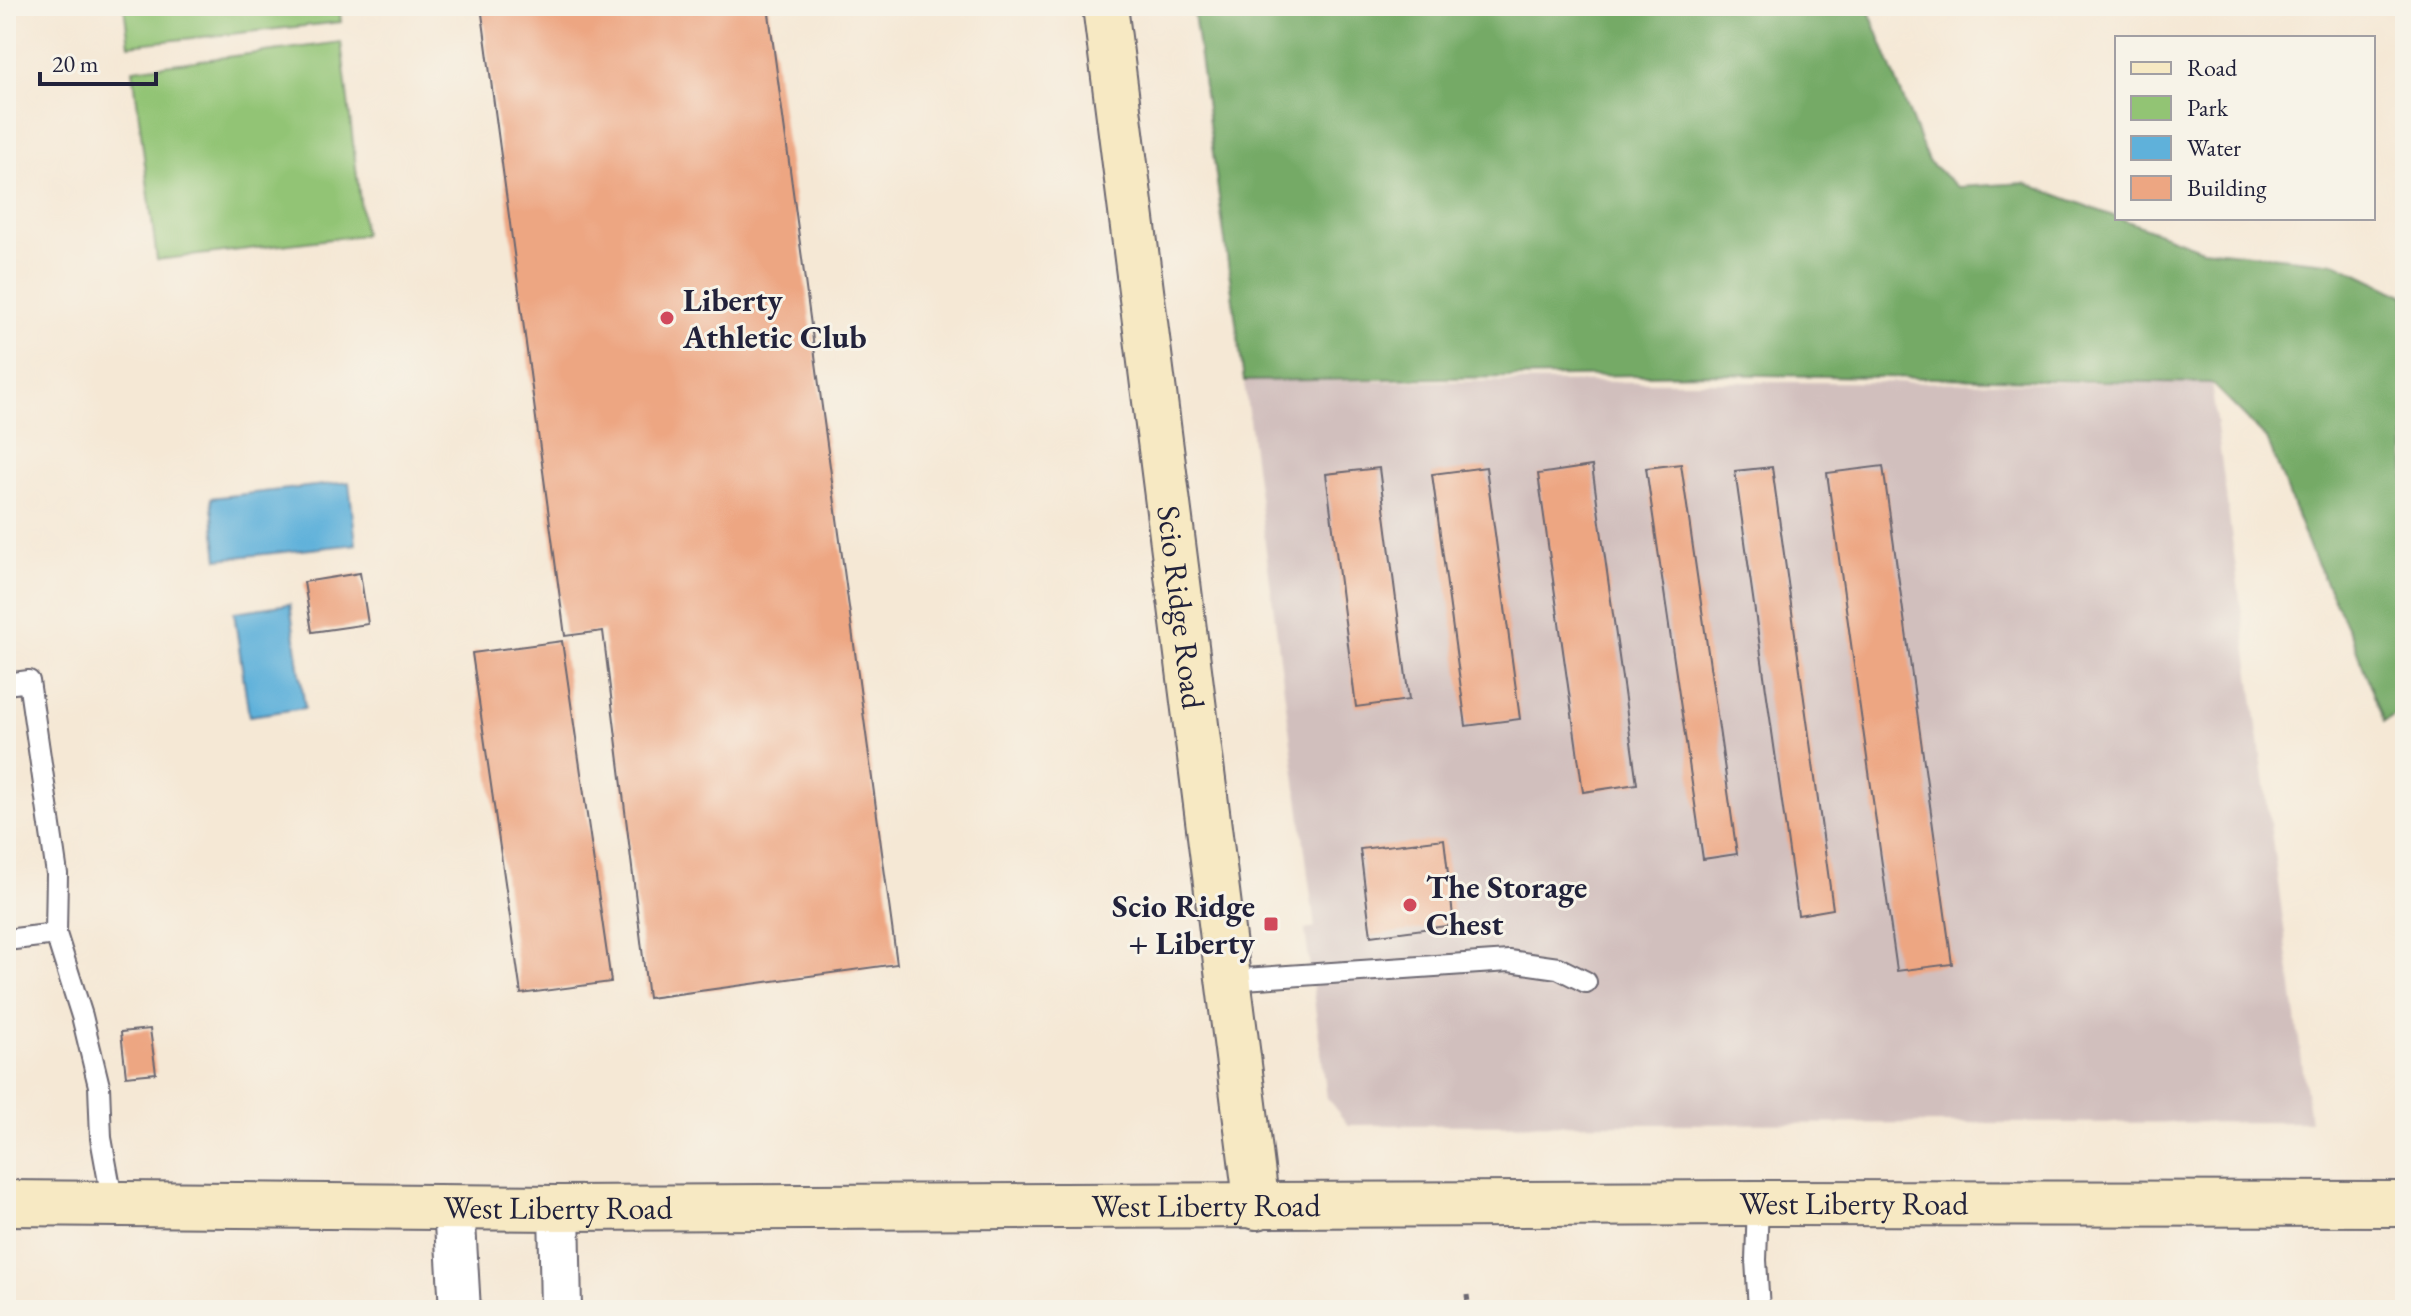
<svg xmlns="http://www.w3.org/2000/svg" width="2411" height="1316" viewBox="0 0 2411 1316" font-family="'EB Garamond',serif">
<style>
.industrial{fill:#d1bfbd}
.green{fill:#92c474;stroke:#5a7358;stroke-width:2}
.forest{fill:#75aa66;stroke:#4c6650;stroke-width:2}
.water{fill:#5fb1da;stroke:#406a8a;stroke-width:2}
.building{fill:#eda682}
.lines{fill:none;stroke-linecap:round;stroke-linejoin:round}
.lane-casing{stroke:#6c6771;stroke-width:24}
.street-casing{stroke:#6c6771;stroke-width:44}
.secondary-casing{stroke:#6c6771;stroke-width:48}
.path{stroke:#6c6771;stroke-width:5;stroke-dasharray:6 6;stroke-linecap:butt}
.lane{stroke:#fff;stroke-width:20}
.street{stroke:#fff;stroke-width:40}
.secondary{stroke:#f7e9c3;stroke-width:44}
.poi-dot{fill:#d1495b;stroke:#f7f3e8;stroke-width:3}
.labels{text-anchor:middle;stroke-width:6;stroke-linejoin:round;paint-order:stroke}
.poi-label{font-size:32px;font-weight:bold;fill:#22223b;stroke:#f7f3e8;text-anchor:start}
.street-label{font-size:32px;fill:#22223b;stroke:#f7f3e8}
</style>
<rect width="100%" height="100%" fill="#f7f3e8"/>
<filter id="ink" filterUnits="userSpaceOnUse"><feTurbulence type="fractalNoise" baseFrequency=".0125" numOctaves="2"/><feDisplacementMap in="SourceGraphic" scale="16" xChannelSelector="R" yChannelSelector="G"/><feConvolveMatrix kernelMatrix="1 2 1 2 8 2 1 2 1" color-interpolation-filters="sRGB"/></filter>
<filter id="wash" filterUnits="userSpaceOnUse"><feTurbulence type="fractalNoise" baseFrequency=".006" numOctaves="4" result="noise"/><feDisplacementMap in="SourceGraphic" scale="32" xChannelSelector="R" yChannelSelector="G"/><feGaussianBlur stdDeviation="1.8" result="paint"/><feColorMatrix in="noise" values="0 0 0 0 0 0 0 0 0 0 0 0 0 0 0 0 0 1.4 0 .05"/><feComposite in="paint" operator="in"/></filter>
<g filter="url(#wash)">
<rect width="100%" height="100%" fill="#f5e8d5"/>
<polygon class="industrial" points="1244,381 2211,383 2310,1122 1348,1125 1327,1098 1305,930 1315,928"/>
<g class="green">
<polygon points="124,6 339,6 341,22 129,45"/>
<polygon points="341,42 364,235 157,260 133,69"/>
</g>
<polygon class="forest" points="1193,6 1867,6 1928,161 1958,187 2025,183 2202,249 2337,263 2405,296 2405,709 2384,722 2351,635 2313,556 2267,439 2211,383 1710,374 1244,381"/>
<g class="water">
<polygon points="349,482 356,544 218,559 211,498"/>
<polygon points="290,604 305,708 249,716 234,612"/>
</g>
<g id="blocks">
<g class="building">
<polygon points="481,6 768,6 897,964 648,998 603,631 565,636"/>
<polygon points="1681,464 1737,854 1703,859 1646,468"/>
<polygon points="1592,466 1637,784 1583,792 1538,474"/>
<polygon points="1883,466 1952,964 1897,971 1827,473"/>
<polygon points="1486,467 1520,719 1466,726 1432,474"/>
<polygon points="1772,467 1833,909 1798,915 1735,471"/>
<polygon points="1379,468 1409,700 1356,707 1326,474"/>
<polygon points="360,573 368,624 312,632 304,582"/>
<polygon points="562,641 611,982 521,994 472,653"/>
<polygon points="1444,839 1454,925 1371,936 1360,849"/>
<polygon points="150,1029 156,1073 126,1076 121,1032"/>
</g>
</g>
</g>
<g filter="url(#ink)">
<use href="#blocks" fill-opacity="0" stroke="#6c6771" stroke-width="2"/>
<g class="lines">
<defs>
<g id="lane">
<polyline points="6,684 29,681 57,874 56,934 82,1016 99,1086 101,1138 113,1204"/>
<polyline points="6,940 56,934"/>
<polyline points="1229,980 1509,961 1558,968 1586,982"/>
<polyline points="1758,1203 1756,1260 1759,1310"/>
</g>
<g id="street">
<polyline points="454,1206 460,1310"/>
<polyline points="559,1208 561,1310"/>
</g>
<g id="secondary">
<path id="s1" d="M1105,6L1257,1207"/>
<path id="s2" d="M6,1203L559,1208L1758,1203L2405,1204"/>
</g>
</defs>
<use href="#lane" class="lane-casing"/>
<use href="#street" class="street-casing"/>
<use href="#secondary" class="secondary-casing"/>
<polyline class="path" points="1467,1295 1469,1310"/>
<use href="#lane" class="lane"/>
<use href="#street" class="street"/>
<use href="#secondary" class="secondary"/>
</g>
</g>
<g class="poi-dot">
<circle cx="667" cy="318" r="8"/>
<circle cx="1410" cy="905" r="8"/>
<rect x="1263" y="916" width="16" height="16" rx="4"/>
</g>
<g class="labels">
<g class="poi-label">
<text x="683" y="311">Liberty<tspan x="683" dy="37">Athletic Club</tspan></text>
<text x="1426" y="898">The Storage<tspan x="1426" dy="37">Chest</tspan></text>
<text x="1255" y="917" text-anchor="end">Scio Ridge<tspan x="1255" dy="37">+ Liberty</tspan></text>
</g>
<g class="street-label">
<text dy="11" stroke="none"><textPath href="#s1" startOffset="606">Scio Ridge Road</textPath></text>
<text dy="11" stroke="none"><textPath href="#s2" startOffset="1848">West Liberty Road</textPath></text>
<text dy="11" stroke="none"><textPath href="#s2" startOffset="1200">West Liberty Road</textPath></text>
<text dy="11" stroke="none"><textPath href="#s2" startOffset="552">West Liberty Road</textPath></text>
</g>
</g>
<rect width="2411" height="1316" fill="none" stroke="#f7f3e8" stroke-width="32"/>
<rect x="2115" y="36" width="260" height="184" fill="#f7f3e8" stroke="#a29fa3" stroke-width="2"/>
<rect x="2131" y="62" width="40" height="12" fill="#f7e9c3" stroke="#a29fa3" stroke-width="2"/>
<text x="2187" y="76" font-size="24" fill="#22223b">Road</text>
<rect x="2131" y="96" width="40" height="24" fill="#92c474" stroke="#a29fa3" stroke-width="2"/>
<text x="2187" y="116" font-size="24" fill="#22223b">Park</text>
<rect x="2131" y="136" width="40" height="24" fill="#5fb1da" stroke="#a29fa3" stroke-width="2"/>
<text x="2187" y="156" font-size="24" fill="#22223b">Water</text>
<rect x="2131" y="176" width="40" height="24" fill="#eda682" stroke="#a29fa3" stroke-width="2"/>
<text x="2187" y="196" font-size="24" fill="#22223b">Building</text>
<path d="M40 72v12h116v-12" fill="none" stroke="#22223b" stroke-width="4"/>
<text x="52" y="72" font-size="24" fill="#22223b" stroke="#f7f3e8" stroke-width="6" paint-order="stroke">20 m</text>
</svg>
